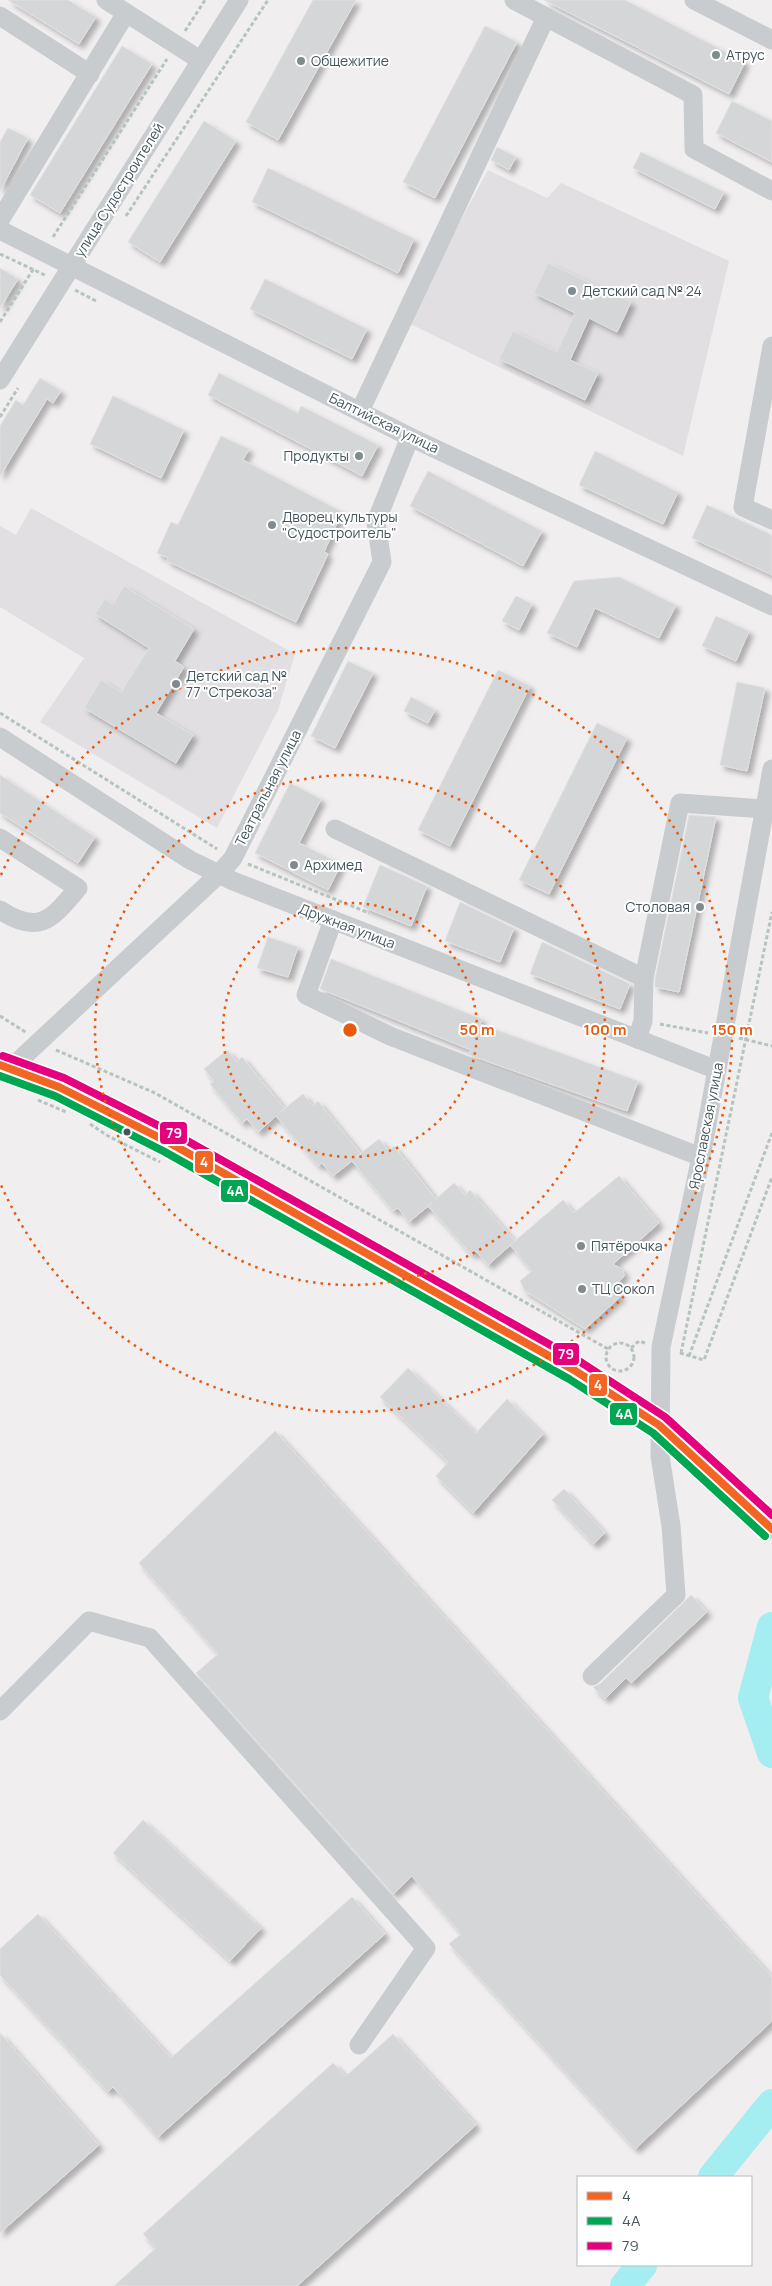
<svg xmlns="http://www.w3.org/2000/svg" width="772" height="2286" viewBox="0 0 772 2286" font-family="Manrope,sans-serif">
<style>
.education{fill:#e1dfe1}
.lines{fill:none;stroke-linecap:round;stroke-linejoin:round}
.river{stroke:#a4edf0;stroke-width:30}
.building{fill:#d5d6d8;stroke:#e1e0e2;filter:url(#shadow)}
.path{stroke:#b6c4be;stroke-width:3;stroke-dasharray:4 2.5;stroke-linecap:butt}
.minor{stroke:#c8ccce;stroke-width:19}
.bus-1-casing{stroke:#fff;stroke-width:11}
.bus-2-casing{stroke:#fff;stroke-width:11}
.bus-3-casing{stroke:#fff;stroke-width:11}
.bus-1{stroke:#f26522;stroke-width:8}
.bus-2{stroke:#00a651;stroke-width:8}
.bus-3{stroke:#e5007d;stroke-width:8}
.ring{fill:none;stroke:#e8590c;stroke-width:2.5;stroke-dasharray:2.5 5}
.poi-dot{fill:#818b8f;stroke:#fff;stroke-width:2}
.bus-dot{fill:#45555c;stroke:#fff;stroke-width:2}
.labels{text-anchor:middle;stroke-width:4;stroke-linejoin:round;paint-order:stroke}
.poi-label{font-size:14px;fill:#45555c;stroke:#fff;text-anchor:start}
.street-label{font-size:14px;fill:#45555c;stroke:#fff}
.centre{fill:#e8590c;stroke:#fff;stroke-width:2.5}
.ring-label{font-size:15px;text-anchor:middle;font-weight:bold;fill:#e8590c;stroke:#fff;stroke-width:4;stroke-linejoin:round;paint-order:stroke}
.line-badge{stroke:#fff;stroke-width:2}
.badge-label{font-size:14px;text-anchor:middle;font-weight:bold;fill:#fff}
</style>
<defs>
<filter id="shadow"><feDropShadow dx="4.5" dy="4.5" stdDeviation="2.5" flood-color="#0004"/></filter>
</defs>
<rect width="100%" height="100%" fill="#f0eeef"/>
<g class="education">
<polygon points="488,170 547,198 561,183 729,261 683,456 406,322"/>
<polygon points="31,508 295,654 278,710 217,828 40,722 84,658 0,607 0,526 16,535"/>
</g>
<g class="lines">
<g class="river">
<polyline points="772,1627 753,1698 772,1753"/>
<polyline points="713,2177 772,2104"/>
<polyline points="625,2286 642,2265"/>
</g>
</g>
<g class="building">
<polygon points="8,0 68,0 96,17 79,44"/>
<polygon points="313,0 356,0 278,140 246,122"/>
<polygon points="544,0 625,0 745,62 729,94"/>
<polygon points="485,26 517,42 435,198 403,182"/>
<polygon points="122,46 152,64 60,213 30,195"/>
<polygon points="732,101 772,121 772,162 716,133"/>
<polygon points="204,121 236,141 160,262 128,242"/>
<polygon points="8,128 28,138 0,191 0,142"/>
<polygon points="497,147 516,157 509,170 491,160"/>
<polygon points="641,152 724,192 715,209 633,168"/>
<polygon points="268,168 414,239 398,273 252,202"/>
<polygon points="548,263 631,302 617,332 589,318 570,360 598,373 585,400 499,359 513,331 557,352 575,313 534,293"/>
<polygon points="0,268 18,279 0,308"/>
<polygon points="265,279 367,329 352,359 250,309"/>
<polygon points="219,373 298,413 301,406 378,445 362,476 208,395"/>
<polygon points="40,378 61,391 53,403 47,399 0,476 0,426 16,400 23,405"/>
<polygon points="113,396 184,430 161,478 90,444"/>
<polygon points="221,436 249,449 243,460 342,512 324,552 328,554 296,622 167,561 168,558 157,553 171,522 178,525"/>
<polygon points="595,451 678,492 663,524 579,485"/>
<polygon points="428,471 542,531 523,566 410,506"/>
<polygon points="707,505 772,535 772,575 692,538"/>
<polygon points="619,577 676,605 659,638 595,608 577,647 547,633 574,581"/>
<polygon points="124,586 194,629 175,661 184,667 156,713 193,735 176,763 84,708 101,680 121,692 149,648 95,614 105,599 113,604"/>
<polygon points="516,596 532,604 519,630 502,621"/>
<polygon points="716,616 749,631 736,661 702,646"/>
<polygon points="348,661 373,673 335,748 311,736"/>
<polygon points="498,670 530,686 450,846 418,830"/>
<polygon points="737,682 765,688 747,771 720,765"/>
<polygon points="411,697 435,710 428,723 404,711"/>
<polygon points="597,723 627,738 549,894 519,880"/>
<polygon points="0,775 95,837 78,863 0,813"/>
<polygon points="290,783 321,799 299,843 341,864 328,890 255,853"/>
<polygon points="689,815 716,817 679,992 655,987 655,979"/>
<polygon points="380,865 427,886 411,926 363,907"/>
<polygon points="460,902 514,928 500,962 445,941"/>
<polygon points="268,937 298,947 288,977 257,968"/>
<polygon points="542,942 630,984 620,1009 530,974"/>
<polygon points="331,959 482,1019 480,1024 638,1081 627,1111 469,1055 471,1050 320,989"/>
<polygon points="227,1050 237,1062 242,1057 285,1109 280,1112 303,1094 313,1106 318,1101 361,1154 356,1157 379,1139 389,1151 394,1146 436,1199 454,1183 465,1195 470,1190 515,1241 488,1265 476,1251 472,1255 428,1206 432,1203 409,1222 398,1208 393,1211 352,1161 333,1176 322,1163 318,1166 276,1116 258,1132 247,1119 242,1123 210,1084 214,1081 204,1069"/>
<polygon points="619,1176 659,1223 613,1264 623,1270 624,1276 613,1288 621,1296 585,1329 525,1291 520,1281 532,1271 510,1245 563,1200 574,1213"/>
<polygon points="408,1368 476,1433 507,1399 543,1434 473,1513 436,1476 448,1462 380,1397"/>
<polygon points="275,1431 772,1977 772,2021 635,2149 449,1944 461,1934 412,1876 393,1894 196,1673 218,1654 139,1563"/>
<polygon points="564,1489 605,1533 593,1544 552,1500"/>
<polygon points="691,1595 707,1612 631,1683 626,1678 605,1699 593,1687 600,1684"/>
<polygon points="143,1820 261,1928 230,1961 113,1853"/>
<polygon points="352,1897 385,1934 158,2137 113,2087 108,2092 0,1975 0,1949 38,1914 171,2058"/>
<polygon points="0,2033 99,2145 0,2233"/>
<polygon points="393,2034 476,2125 297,2286 114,2286 156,2248 143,2234 333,2063 346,2076"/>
</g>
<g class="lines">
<g class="path">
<polyline points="185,31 205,0"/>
<polyline points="126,216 268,0"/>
<polyline points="53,237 167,59"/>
<polyline points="0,254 47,276"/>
<polyline points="75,290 98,302"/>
<polyline points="0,322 34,268"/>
<polyline points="0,417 18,388"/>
<polyline points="0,713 217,849"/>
<polyline points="248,864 369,913"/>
<polyline points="0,1016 27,1033"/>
<polyline points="660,1024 708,1033"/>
<polyline points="739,1038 772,1046"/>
<polyline points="56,1050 155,1093 608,1349"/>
<polyline points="38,1100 66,1112"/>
<polyline points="90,1124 108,1136 160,1162"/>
<circle cx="620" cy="1357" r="14"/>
<polyline points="631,1348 639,1341 645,1343"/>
<polyline points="680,1353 704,1360 772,1177"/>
<polyline points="681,1353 772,912"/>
<polyline points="689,1356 772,1133"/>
</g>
<g class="minor">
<polyline points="106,0 200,60"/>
<polyline points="514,0 693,95 694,149 772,191"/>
<polyline points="694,0 772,40"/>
<polyline points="0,16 90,74"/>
<polyline points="0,220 126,13"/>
<polyline points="0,230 410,437 772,606"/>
<polyline points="772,346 743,507 772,520"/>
<polyline points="0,380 239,0"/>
<polyline points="360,411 546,17"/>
<polyline points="0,737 190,860 233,881 717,1070"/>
<polyline points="335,829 644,978"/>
<path d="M0,838L78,888C52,919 39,936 0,910"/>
<polyline points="333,920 306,995 390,1036 701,1157"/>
<polyline points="637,1039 643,1021 644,978 680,803 764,809"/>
<polyline points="0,1065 59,1087 170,1143 574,1370 659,1425 772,1529"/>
<polyline points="11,1068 219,874 233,858 382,562 376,522 410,437"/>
<polyline points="592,1676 676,1595 671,1526 660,1456 661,1347 701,1157 772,769"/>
<polyline points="0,1711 89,1621 150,1638 426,1948 359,2045"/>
</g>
<defs>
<polyline id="bus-1" points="0,1065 59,1087 170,1143 574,1370 659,1425 772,1529"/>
<polyline id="bus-2" points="0,1076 55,1096 165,1152 569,1379 653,1433 765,1536"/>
<polyline id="bus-3" points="3,1056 64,1078 175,1134 579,1361 665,1417 772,1515"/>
</defs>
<use href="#bus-1" class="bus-1-casing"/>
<use href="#bus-2" class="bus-2-casing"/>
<use href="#bus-3" class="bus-3-casing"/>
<use href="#bus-1" class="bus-1"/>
<use href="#bus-2" class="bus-2"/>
<use href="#bus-3" class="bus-3"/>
</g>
<g class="ring">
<circle cx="350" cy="1030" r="127"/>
<circle cx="350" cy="1030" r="255"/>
<path d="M1 875A382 382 0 1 1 1 1185"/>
</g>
<g class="poi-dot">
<circle cx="716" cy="55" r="5"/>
<circle cx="301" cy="61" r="5"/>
<circle cx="572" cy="291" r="5"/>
<circle cx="359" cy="456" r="5"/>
<circle cx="272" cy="525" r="5"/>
<circle cx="176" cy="684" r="5"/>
<circle cx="294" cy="865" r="5"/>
<circle cx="700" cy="907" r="5"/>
<circle cx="581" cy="1246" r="5"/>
<circle cx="582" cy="1289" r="5"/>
</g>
<circle class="bus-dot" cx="127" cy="1132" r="4.5"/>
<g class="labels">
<g class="poi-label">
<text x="726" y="60">Атрус</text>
<text x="311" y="66">Общежитие</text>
<text x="582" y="296">Детский сад № 24</text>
<text x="349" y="461" text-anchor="end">Продукты</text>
<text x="282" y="522">Дворец культуры<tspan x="282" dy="16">"Судостроитель"</tspan></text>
<text x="186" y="681">Детский сад №<tspan x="186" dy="16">77 "Стрекоза"</tspan></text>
<text x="304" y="870">Архимед</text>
<text x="690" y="912" text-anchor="end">Столовая</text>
<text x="591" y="1251">Пятёрочка</text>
<text x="592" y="1294">ТЦ Сокол</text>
</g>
<g class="street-label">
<text transform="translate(119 190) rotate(-58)" y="5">улица Судостроителей</text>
<text transform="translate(384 423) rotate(26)" y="5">Балтийская улица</text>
<text transform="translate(268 788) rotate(-63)" y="5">Театральная улица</text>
<text transform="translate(347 926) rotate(21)" y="5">Дружная улица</text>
<text transform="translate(706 1126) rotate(-79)" y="5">Ярославская улица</text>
</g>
</g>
<circle cx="350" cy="1030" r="8" class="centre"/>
<g class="ring-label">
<text x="477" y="1035">50 m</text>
<text x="605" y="1035">100 m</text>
<text x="732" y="1035">150 m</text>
</g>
<g class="line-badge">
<rect x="159" y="1121" width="29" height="24" rx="5" fill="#e5007d"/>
<rect x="194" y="1150" width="20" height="24" rx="5" fill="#f26522"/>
<rect x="220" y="1179" width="29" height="24" rx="5" fill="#00a651"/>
<rect x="552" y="1342" width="28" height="24" rx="5" fill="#e5007d"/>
<rect x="588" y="1373" width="20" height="24" rx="5" fill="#f26522"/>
<rect x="609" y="1402" width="29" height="24" rx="5" fill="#00a651"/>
</g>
<g class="badge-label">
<text x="174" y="1138">79</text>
<text x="204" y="1167">4</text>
<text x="235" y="1196">4А</text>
<text x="566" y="1359">79</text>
<text x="598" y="1390">4</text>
<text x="624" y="1419">4А</text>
</g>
<rect x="577" y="2176" width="175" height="90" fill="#ffffff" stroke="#b5bbbe"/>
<rect x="587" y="2192" width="25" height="8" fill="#f26522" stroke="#b5bbbe"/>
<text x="622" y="2201" font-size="15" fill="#45555c">4</text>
<rect x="587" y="2217" width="25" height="8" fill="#00a651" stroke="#b5bbbe"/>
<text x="622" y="2226" font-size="15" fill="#45555c">4А</text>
<rect x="587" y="2242" width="25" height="8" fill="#e5007d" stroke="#b5bbbe"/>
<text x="622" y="2251" font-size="15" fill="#45555c">79</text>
</svg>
